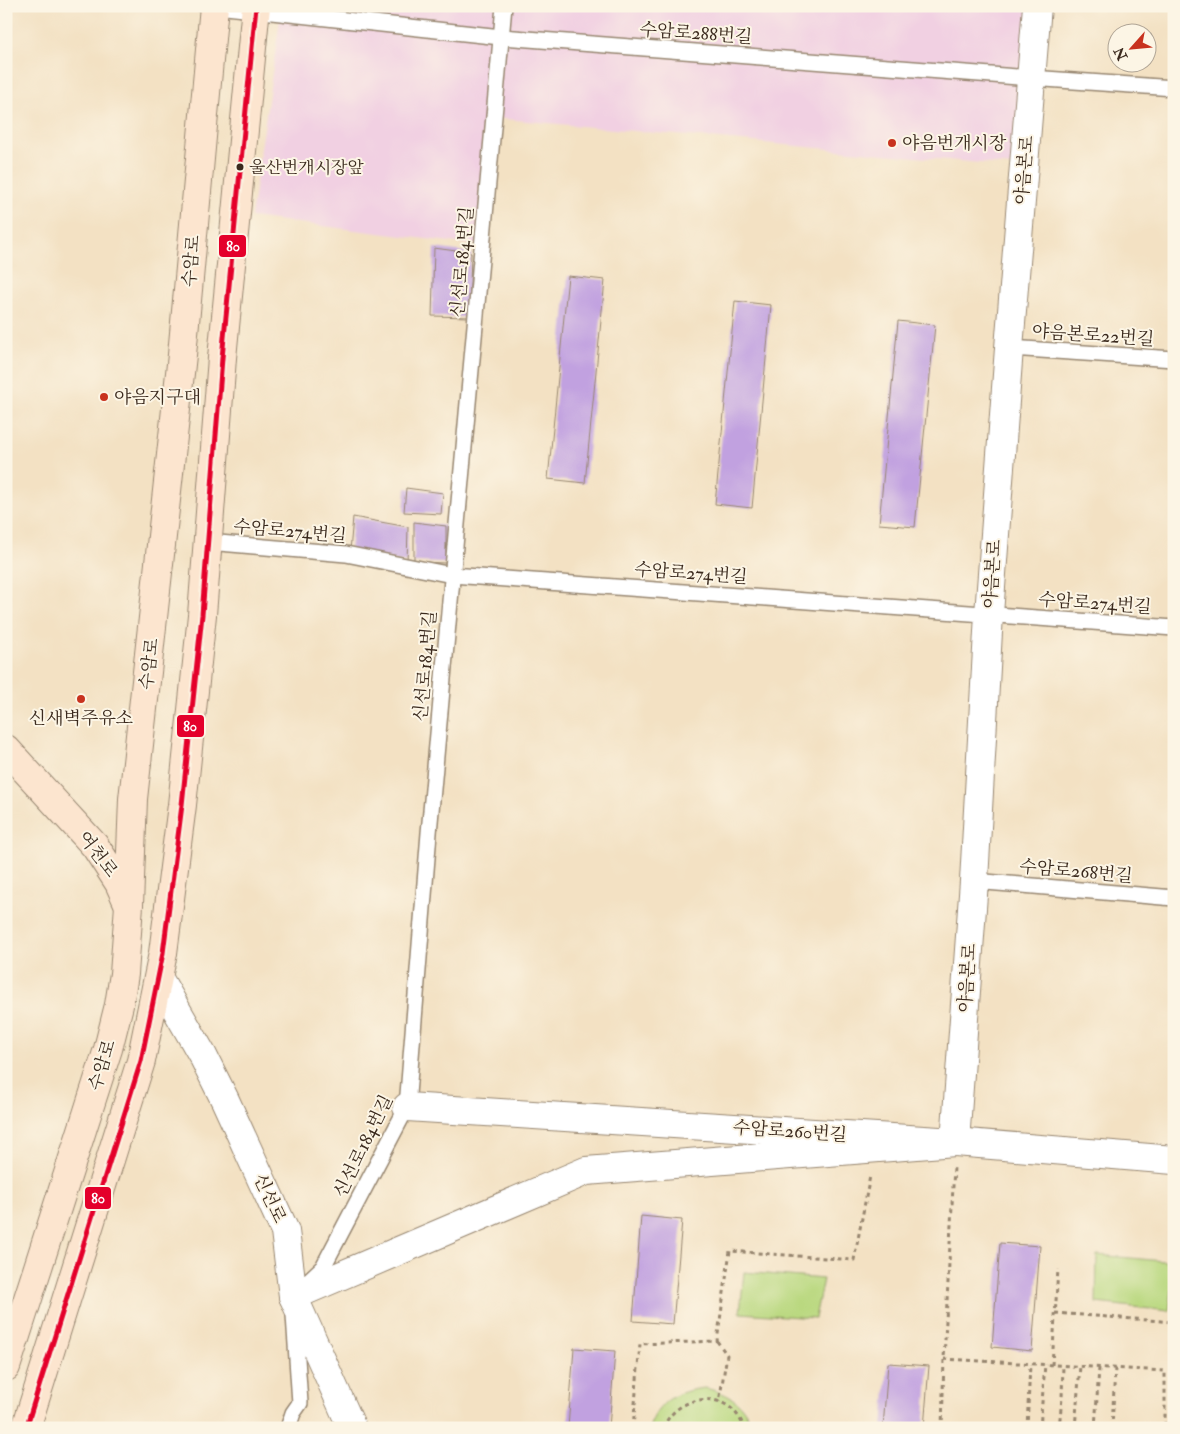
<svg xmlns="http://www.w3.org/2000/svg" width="1180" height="1434" viewBox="0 0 1180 1434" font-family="'IM FELL Double Pica','Noto Serif KR',serif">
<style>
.built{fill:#f1d0e2}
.green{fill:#b9d87f;stroke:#7a814e}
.building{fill:#c1a1e0}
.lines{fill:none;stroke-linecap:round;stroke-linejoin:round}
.service-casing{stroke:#978670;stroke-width:18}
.minor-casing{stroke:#978670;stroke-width:30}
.tertiary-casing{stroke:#978670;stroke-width:30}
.secondary-casing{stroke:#978670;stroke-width:30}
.path{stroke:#978670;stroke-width:3;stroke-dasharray:4 4;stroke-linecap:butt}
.service{stroke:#fff;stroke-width:15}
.minor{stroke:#fff;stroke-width:28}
.tertiary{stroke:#fff;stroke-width:28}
.secondary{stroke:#fce5cf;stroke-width:28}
.bus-1-casing{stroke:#fcf5e5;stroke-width:9}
.bus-1{stroke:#e4002b;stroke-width:5}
.poi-dot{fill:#c8321e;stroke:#fcf5e5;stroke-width:2}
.bus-dot{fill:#3b2a1e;stroke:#fcf5e5;stroke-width:2}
.labels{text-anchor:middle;stroke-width:4;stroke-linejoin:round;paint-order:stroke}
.bus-label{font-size:17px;fill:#3b2a1e;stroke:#fcf5e5;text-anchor:start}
.street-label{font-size:18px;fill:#3b2a1e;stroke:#fcf5e5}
.poi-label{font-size:18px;fill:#3b2a1e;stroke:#fcf5e5;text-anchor:start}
.line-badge{stroke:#fcf5e5;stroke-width:2}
.badge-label{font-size:14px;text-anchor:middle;font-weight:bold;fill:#fff}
</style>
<rect width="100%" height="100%" fill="#fcf5e5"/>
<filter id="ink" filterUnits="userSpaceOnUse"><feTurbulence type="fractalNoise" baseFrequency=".02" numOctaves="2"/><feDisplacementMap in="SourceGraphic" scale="10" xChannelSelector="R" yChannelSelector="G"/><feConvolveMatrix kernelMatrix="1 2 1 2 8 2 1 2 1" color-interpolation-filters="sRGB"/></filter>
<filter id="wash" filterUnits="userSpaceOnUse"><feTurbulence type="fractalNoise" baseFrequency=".0096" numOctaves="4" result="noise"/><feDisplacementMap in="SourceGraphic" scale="20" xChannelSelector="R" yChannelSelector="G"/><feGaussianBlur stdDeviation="1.12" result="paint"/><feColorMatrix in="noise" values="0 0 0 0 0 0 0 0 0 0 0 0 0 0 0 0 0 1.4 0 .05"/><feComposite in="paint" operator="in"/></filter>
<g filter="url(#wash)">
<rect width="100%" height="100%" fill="#f3e1c3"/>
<polygon class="built" points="282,6 1037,6 1024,167 494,118 482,246 251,217"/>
<g class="green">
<polygon points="1097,1255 1174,1262 1174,1277 1169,1311 1096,1303"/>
<polygon points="744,1272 823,1279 815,1318 740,1313"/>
<path d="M705,1388C731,1394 743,1402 753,1428H649C659,1400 677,1391 705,1388Z"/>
</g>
<g id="blocks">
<g class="building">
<polygon points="434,248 471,253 469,317 432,316"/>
<polygon points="568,276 605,280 585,483 548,479"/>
<polygon points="735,301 771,305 752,508 715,504"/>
<polygon points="898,321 935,325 915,527 879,524"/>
<polygon points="406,488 443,493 441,514 404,512"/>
<polygon points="353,517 408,527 407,563 350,551"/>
<polygon points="414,522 446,526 446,563 414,562"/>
<polygon points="641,1216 682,1220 673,1324 633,1321"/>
<polygon points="1000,1243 1040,1246 1032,1351 992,1347"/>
<polygon points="574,1348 615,1351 609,1428 568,1428"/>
<polygon points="888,1363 929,1366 924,1428 883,1428"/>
</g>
</g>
</g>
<g filter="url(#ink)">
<use href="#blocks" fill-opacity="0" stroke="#978670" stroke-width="1"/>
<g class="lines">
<defs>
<g id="service">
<polyline points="217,6 501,37 1031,78 1174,88"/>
<polyline points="1009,348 1174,359"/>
<polyline points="208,542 346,554 452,575 1174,628"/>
<polyline points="974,881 1174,898"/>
<polyline points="306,1283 323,1267 407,1107 429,833 504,6"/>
<polyline points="288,1428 293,1413 300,1403 294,1315"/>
</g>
<polyline id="minor" points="407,1107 955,1142 1174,1160"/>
<g id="tertiary">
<polyline points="159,979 203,1056 225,1100 285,1231 293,1296 352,1428"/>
<polyline points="293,1296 586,1171 955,1142 974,881 989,614 1009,348 1037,6"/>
</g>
<g id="secondary">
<polyline points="6,749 95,846 119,883 128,903"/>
<polyline points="6,1367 108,1049 119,1005 124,974 129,905 133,799 182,355 214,6"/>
<polyline points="26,1428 141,1061 163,953 182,805 202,615 222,358 256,6"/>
</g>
</defs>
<use href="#service" class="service-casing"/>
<use href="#minor" class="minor-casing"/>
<use href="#tertiary" class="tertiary-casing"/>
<use href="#secondary" class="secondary-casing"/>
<g class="path">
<polyline points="1055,1313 1174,1322"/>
<polyline points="717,1341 727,1355 719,1402"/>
<polyline points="944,1359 1165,1371 1165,1428"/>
<polyline points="1052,1365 1058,1269"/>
<polyline points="633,1428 640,1344 717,1341 730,1251 854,1260 870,1176"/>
<path d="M663,1428C678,1392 731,1388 744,1428"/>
<polyline points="942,1428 944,1359 954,1167"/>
<polyline points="1027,1428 1030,1364"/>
<polyline points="1040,1428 1045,1364"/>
<polyline points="1059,1428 1062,1398 1063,1365"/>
<polyline points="1075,1428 1080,1366"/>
<polyline points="1095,1428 1099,1368"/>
<polyline points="1112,1428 1115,1368"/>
</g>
<use href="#service" class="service"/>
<use href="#minor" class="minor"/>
<use href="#tertiary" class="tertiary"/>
<use href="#secondary" class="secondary"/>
<defs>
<polyline id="bus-1" points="26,1428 141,1061 163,953 182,805 202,615 222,358 256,6"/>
</defs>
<use href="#bus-1" class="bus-1-casing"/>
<use href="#bus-1" class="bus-1"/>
</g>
</g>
<g class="poi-dot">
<circle cx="892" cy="143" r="5"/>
<circle cx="104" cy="397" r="5"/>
<circle cx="81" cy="699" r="5"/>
</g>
<circle class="bus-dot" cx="240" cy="167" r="4.5"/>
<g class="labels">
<g class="bus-label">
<text x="249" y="173">울산번개시장앞</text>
</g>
<g class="street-label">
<text transform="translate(696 33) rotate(4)" y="6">수암로288번길</text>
<text transform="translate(1024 170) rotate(-85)" y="6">야음본로</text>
<text transform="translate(191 261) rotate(-85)" y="6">수암로</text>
<text transform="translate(462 262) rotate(-85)" y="6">신선로184번길</text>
<text transform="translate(1093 335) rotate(4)" y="6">야음본로22번길</text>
<text transform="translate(290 531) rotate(5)" y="6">수암로274번길</text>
<text transform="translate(691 573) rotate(4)" y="6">수암로274번길</text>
<text transform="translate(992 574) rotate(-86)" y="6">야음본로</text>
<text transform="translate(1095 603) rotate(4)" y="6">수암로274번길</text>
<text transform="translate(149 664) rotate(-83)" y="6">수암로</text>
<text transform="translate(425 666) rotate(-85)" y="6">신선로184번길</text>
<text transform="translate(98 854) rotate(53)" y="6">여천로</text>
<text transform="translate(1076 871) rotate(5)" y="6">수암로268번길</text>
<text transform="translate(967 978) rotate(-86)" y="6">야음본로</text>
<text transform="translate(102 1065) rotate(-73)" y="6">수암로</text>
<text transform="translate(790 1131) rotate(4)" y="6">수암로260번길</text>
<text transform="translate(363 1146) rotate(-64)" y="6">신선로184번길</text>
<text transform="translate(270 1198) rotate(65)" y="6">신선로</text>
</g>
<g class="poi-label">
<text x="902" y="149">야음번개시장</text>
<text x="114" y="403">야음지구대</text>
<text x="81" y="724" text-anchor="middle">신새벽주유소</text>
</g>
</g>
<g class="line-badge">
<rect x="218" y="234" width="29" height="24" rx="5" fill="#e4002b"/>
<rect x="176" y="714" width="29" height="24" rx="5" fill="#e4002b"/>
<rect x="84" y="1186" width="28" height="24" rx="5" fill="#e4002b"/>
</g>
<g class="badge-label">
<text x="233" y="251">80</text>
<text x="190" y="731">80</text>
<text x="98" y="1203">80</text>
</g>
<rect width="1180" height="1434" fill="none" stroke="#fcf5e5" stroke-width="25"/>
<g transform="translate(1132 48) rotate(243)"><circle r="24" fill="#fcf5e5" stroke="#afa495"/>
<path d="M0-4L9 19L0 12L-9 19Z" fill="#c8321e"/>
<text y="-8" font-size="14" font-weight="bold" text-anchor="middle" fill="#3b2a1e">N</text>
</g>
</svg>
